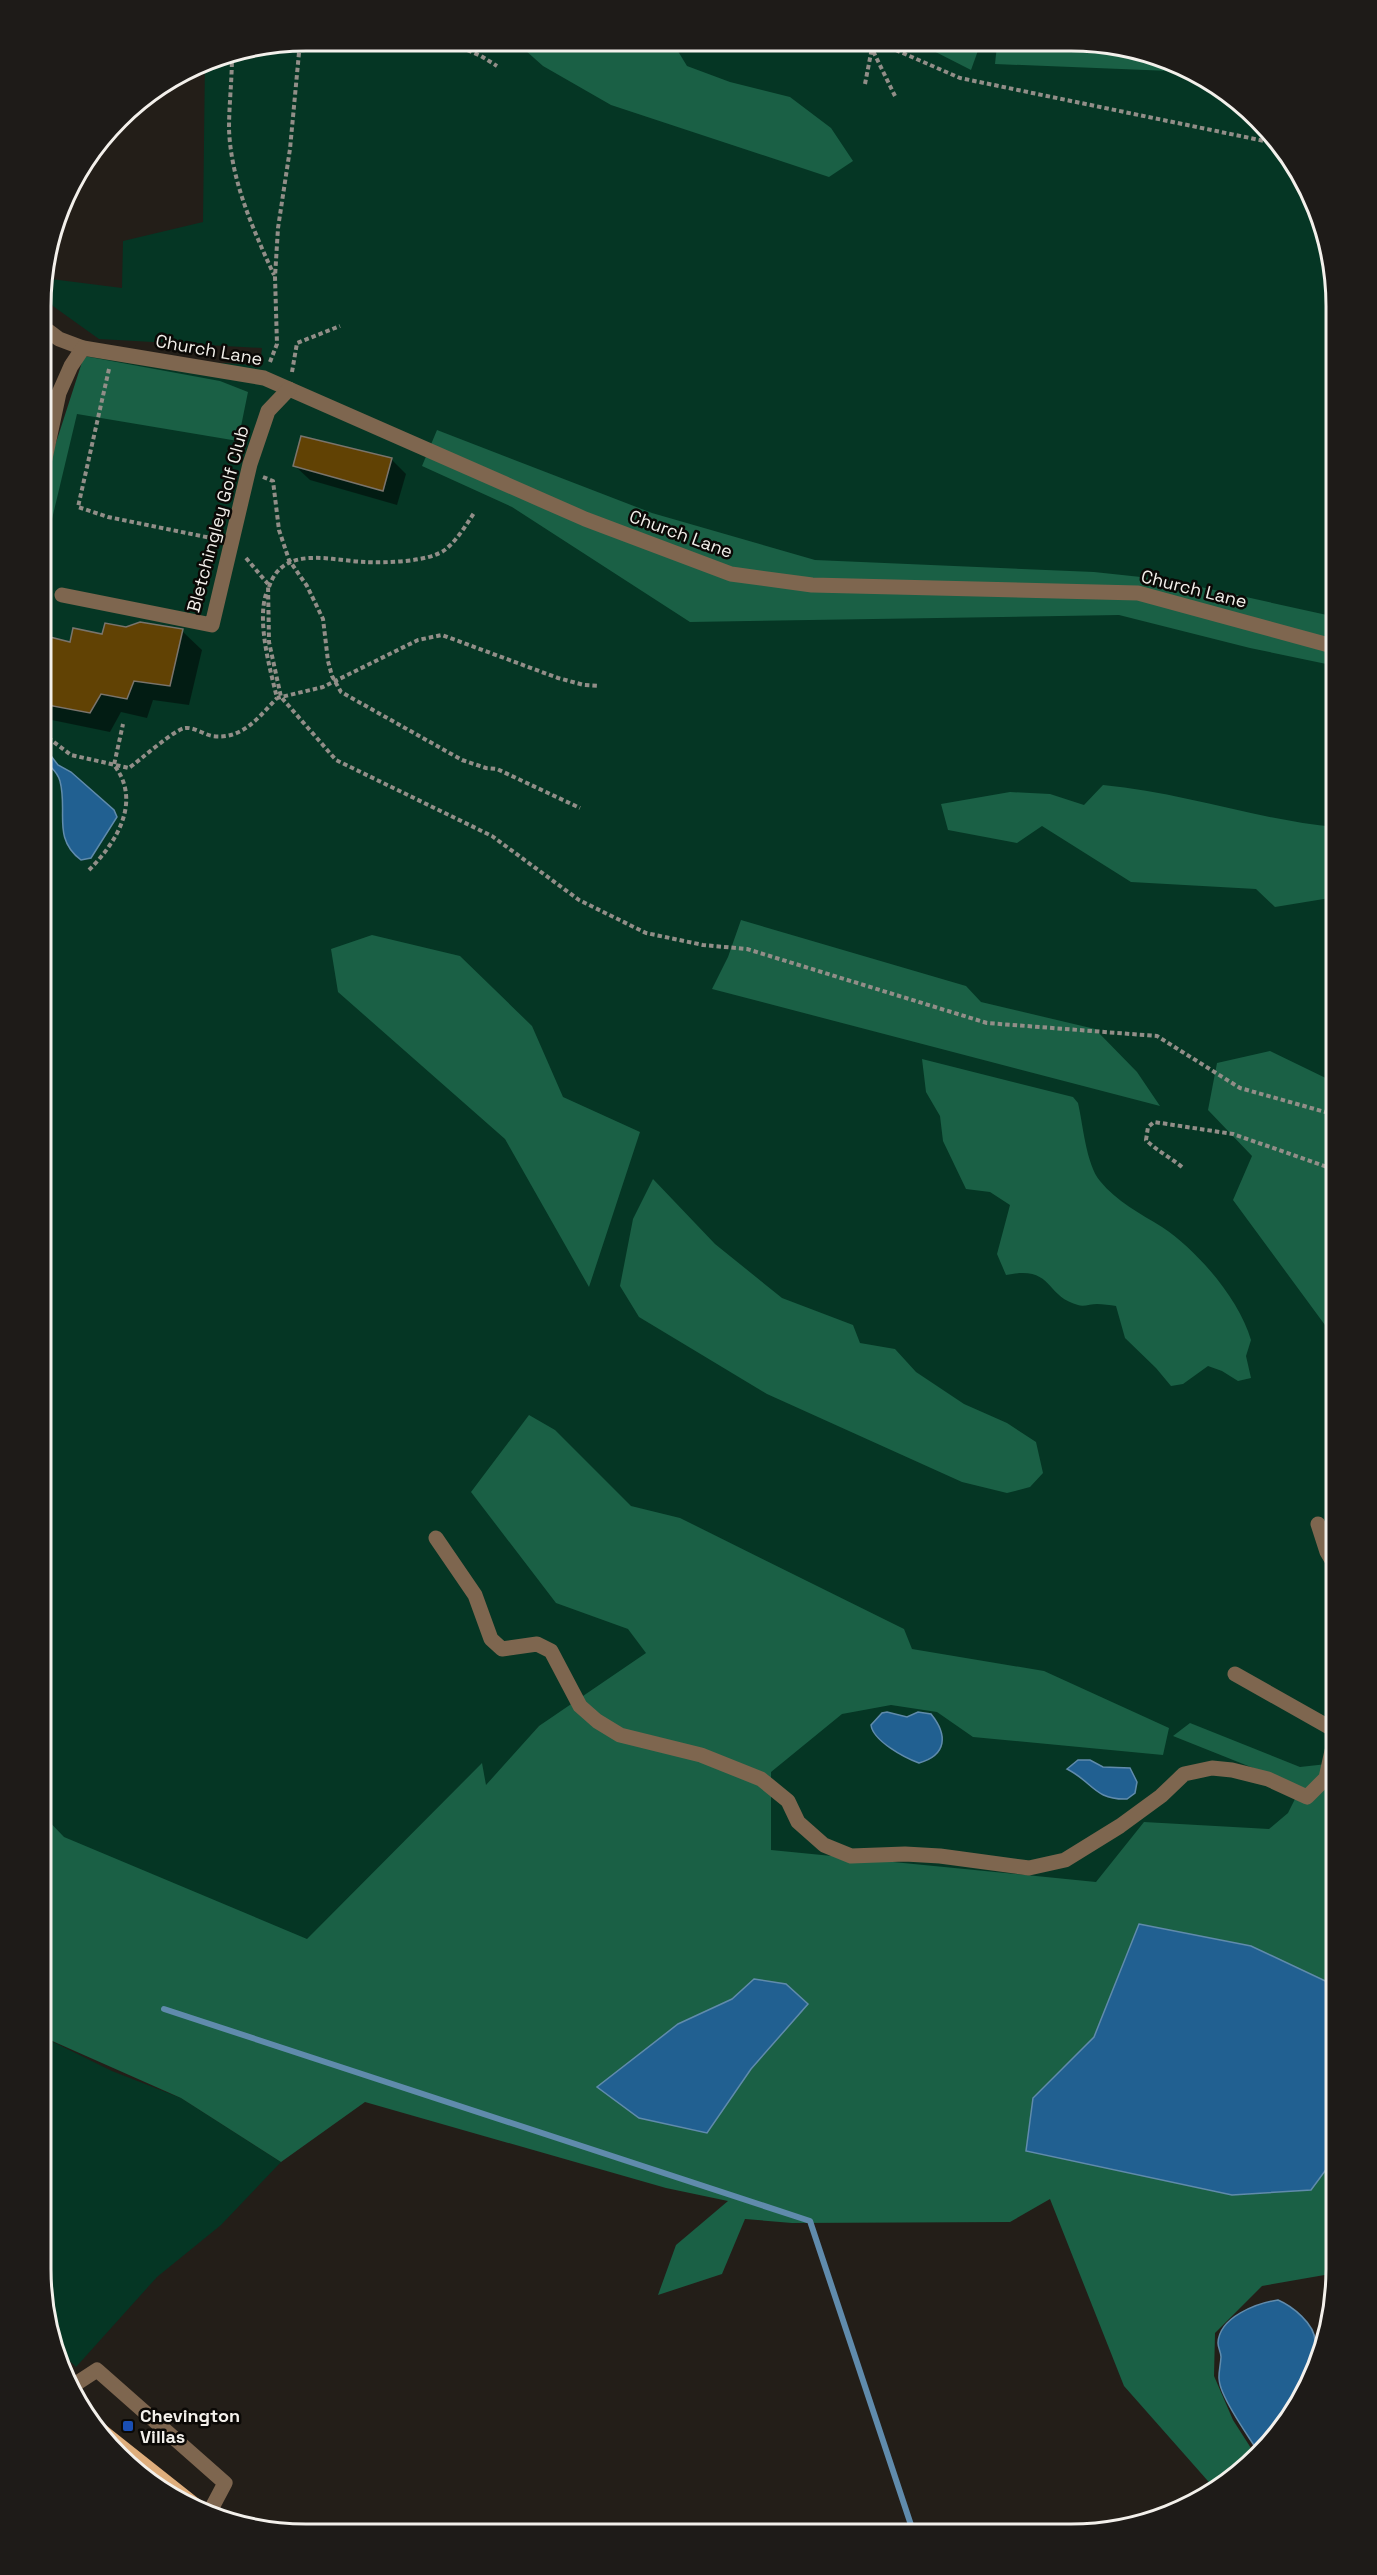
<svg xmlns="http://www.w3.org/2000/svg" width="1377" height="2575" viewBox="0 0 1377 2575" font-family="'Space Grotesk',sans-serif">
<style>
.green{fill:#053624}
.forest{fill:#1a6045}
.water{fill:#216091;stroke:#608bac;stroke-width:1.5}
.shadow{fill:#0007}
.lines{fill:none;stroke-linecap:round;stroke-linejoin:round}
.stream{stroke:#608bac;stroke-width:6}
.building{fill:#614204;stroke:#7a746c;stroke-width:1.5}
.path{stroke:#928e88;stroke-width:4;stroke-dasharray:4.5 3;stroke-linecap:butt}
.minor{stroke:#7e664f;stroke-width:15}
.major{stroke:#dfae7c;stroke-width:15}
.transit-dot{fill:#1a4fb4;stroke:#0b0906;stroke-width:2}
.labels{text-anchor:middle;stroke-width:5;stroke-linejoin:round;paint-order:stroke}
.street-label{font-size:18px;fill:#f3f0eb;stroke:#0b0906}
.poi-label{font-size:18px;font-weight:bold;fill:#f3f0eb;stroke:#0b0906;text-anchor:start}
.rim{fill:none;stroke:#f3f0eb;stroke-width:3}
</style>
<rect width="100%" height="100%" fill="#231e18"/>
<g class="green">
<polygon points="306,41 1122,46 1188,68 1246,106 1292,158 1322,220 1336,306 1336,1945 687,1841 539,1726 321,1985 41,1837 42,497 84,356 260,365 262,348 99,339 43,299 43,278 122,288 123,241 203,222 205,60"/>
<polygon points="41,2036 112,2071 181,2098 281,2162 221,2225 157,2277 76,2367 53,2345 41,2269"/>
</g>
<g class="forest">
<polygon points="516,42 673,43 687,66 730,82 790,97 831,128 853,161 829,177 611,105 543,66"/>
<polygon points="920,44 980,45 971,70"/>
<polygon points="997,45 1122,46 1188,68 1195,72 995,64"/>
<polygon points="84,356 220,381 248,392 238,441 77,414 42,561 42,486"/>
<polygon points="437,430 652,513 815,560 1094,572 1169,580 1336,617 1336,666 1250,648 1119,615 690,622 512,507 422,466"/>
<path d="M1103,785C1182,792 1257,820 1336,827V897L1275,907L1256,889L1131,882L1042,826L1017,843L948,830L941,804L1010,792L1050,794L1084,805Z"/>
<polygon points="741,920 966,986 981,1002 1095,1029 1137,1072 1160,1106 712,989 728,957"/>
<polygon points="372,935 460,956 532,1026 563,1097 640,1132 589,1287 505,1139 338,992 331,949"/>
<polygon points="1270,1051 1336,1083 1336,1340 1233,1200 1252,1156 1208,1110 1217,1063"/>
<path d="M922,1059L1073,1097L1078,1103C1083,1124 1086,1164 1100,1181C1116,1201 1141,1214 1162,1227C1198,1251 1239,1299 1251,1340L1246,1356L1251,1378L1238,1381L1222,1371L1208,1366L1183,1384L1171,1386L1156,1368L1125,1338L1116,1306C1110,1305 1103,1304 1097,1304C1091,1304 1083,1307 1078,1305C1044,1296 1054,1265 1006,1275L997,1254L1010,1205L990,1192L966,1189L943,1141L940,1116L926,1092Z"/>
<polygon points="653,1179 715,1244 782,1298 853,1325 860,1343 895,1349 916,1372 964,1404 1007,1423 1036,1442 1043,1473 1030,1487 1007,1493 962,1482 767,1394 639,1317 620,1286 633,1219"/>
<polygon points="529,1415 555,1430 631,1506 680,1518 904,1629 912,1649 1044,1671 1169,1728 1163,1755 973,1737 937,1712 891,1705 842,1714 771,1772 771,1850 1096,1882 1144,1822 1269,1829 1288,1813 1301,1787 1173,1736 1190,1723 1300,1767 1336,1763 1336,1986 1251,1946 1139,1924 1094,2037 1033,2098 1027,2151 1232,2195 1310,2190 1336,2156 1336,2273 1262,2286 1215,2333 1214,2376 1233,2420 1256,2456 1232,2480 1215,2489 1124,2386 1050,2199 1010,2222 792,2223 745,2219 722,2274 658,2295 676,2245 728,2201 666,2188 365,2102 281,2162 181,2098 41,2036 41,1813 64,1837 307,1939 482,1763 486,1785 539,1726 646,1653 628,1629 556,1603 471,1492"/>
</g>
<g class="water">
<path d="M42,744L58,765L71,772L114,810L117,817L91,858L81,860C52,838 68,812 60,781C55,764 42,768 42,744Z"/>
<path d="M887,1712L907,1717L918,1712L931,1714C948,1735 947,1755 919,1763C905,1758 873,1741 871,1725L882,1713Z"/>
<path d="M1078,1760H1090L1103,1767L1130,1768L1137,1782L1135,1793L1127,1799C1094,1800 1093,1782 1067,1769Z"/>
<polygon points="1139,1924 1251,1946 1336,1986 1336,2156 1311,2190 1232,2195 1026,2151 1033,2098 1094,2037"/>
<polygon points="754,1979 786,1984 808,2004 751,2069 707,2133 639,2118 597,2087 678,2024 732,1999"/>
<path d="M1278,2300C1292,2306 1315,2324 1315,2341C1315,2352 1311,2358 1315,2369L1282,2430L1259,2453C1247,2434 1232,2414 1223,2393C1216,2377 1220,2372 1221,2357C1221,2352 1218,2348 1218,2343C1219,2317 1257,2303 1278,2300Z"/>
</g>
<g class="shadow">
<polygon points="391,459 406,474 397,505 310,480 295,466"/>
<polygon points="126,628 182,631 202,650 189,705 153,700 147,718 121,712 110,732 42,718 42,637 71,644"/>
</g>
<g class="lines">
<g class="stream">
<polyline points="164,2009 810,2221 914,2534"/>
<polyline points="1327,2310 1336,2289"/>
</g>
</g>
<g class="building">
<polygon points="301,436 392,458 383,491 293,466"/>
<polygon points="140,622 183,629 170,686 134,681 127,699 101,694 90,713 42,704 42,635 70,642 73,628 102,634 105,623 126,627"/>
</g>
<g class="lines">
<g class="path">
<polyline points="447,41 481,56 497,66"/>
<polyline points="873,44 874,53 895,96"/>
<polyline points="882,44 960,78 1279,144"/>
<path d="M232,55C232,80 229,105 229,129C231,181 253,229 274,275"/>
<polyline points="865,84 872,48"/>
<polyline points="270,362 277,344 275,277 278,228 290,149 300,42"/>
<polyline points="109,369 78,507 108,517 216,539"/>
<polyline points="292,372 297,343 340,326"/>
<polyline points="263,477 273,481 279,530 289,560 307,586 323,619 328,661 332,676 341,692 462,760 486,768 497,769 580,808"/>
<polyline points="246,558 268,584 269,642 281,697 336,760 492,836 579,900 646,933 703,945 747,949 987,1023 1157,1036 1240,1088 1336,1115"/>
<path d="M269,587C283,544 332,561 365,562C386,563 430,562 446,549C458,539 466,525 474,513"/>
<path d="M266,594C257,623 270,669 277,698L323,687L418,640L442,635L558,678L584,685L599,686"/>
<path d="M42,733L71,755L129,768C140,760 175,729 185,728C194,727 203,734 212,736C242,740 258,718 277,698"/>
<path d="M89,870C117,842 142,801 114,765L123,724"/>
<path d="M1182,1167C1170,1157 1157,1151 1146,1140L1148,1127L1154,1122L1233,1134L1336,1170"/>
</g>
<g class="minor">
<polyline points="43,327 59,339 83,348 264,378 585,519 731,574 812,585 1138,593 1336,647"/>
<polyline points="43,468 59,393 71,366 83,348"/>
<polyline points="62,595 212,625 250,464 268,411 289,389"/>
<polyline points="1318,1524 1327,1552 1336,1567"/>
<polyline points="436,1538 475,1595 491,1639 502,1649 537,1644 551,1651 580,1706 597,1721 620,1735 701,1755 761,1779 788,1801 798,1822 824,1845 851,1856 905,1854 940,1856 1029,1868 1065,1860 1120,1826 1161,1796 1184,1774 1212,1768 1232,1770 1268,1779 1307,1797 1326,1778 1332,1751 1336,1746"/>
<polyline points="1235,1674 1336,1731"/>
<polyline points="71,2387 97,2370 225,2483 208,2515"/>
</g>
<polyline class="major" points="91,2423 207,2515"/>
</g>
<rect class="transit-dot" x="122" y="2420" width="12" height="12" rx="3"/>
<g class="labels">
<g class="street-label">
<text transform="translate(209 350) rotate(10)" y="6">Church Lane</text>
<text transform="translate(218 519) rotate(-75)" y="6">Bletchingley Golf Club</text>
<text transform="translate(681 534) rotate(20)" y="6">Church Lane</text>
<text transform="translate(1194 589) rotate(14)" y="6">Church Lane</text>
</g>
<g class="poi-label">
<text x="140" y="2422">Chevington<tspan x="140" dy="21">Villas</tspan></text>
</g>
</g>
<path d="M0 0H1377V2575H0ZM306 51H1071A255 255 0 0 1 1326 306V2269A255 255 0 0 1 1071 2524H306A255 255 0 0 1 51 2269V306A255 255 0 0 1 306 51Z" fill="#1e1b18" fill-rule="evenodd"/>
<path class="rim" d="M306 51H1071A255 255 0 0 1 1326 306V2269A255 255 0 0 1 1071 2524H306A255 255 0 0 1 51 2269V306A255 255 0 0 1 306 51Z"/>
</svg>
